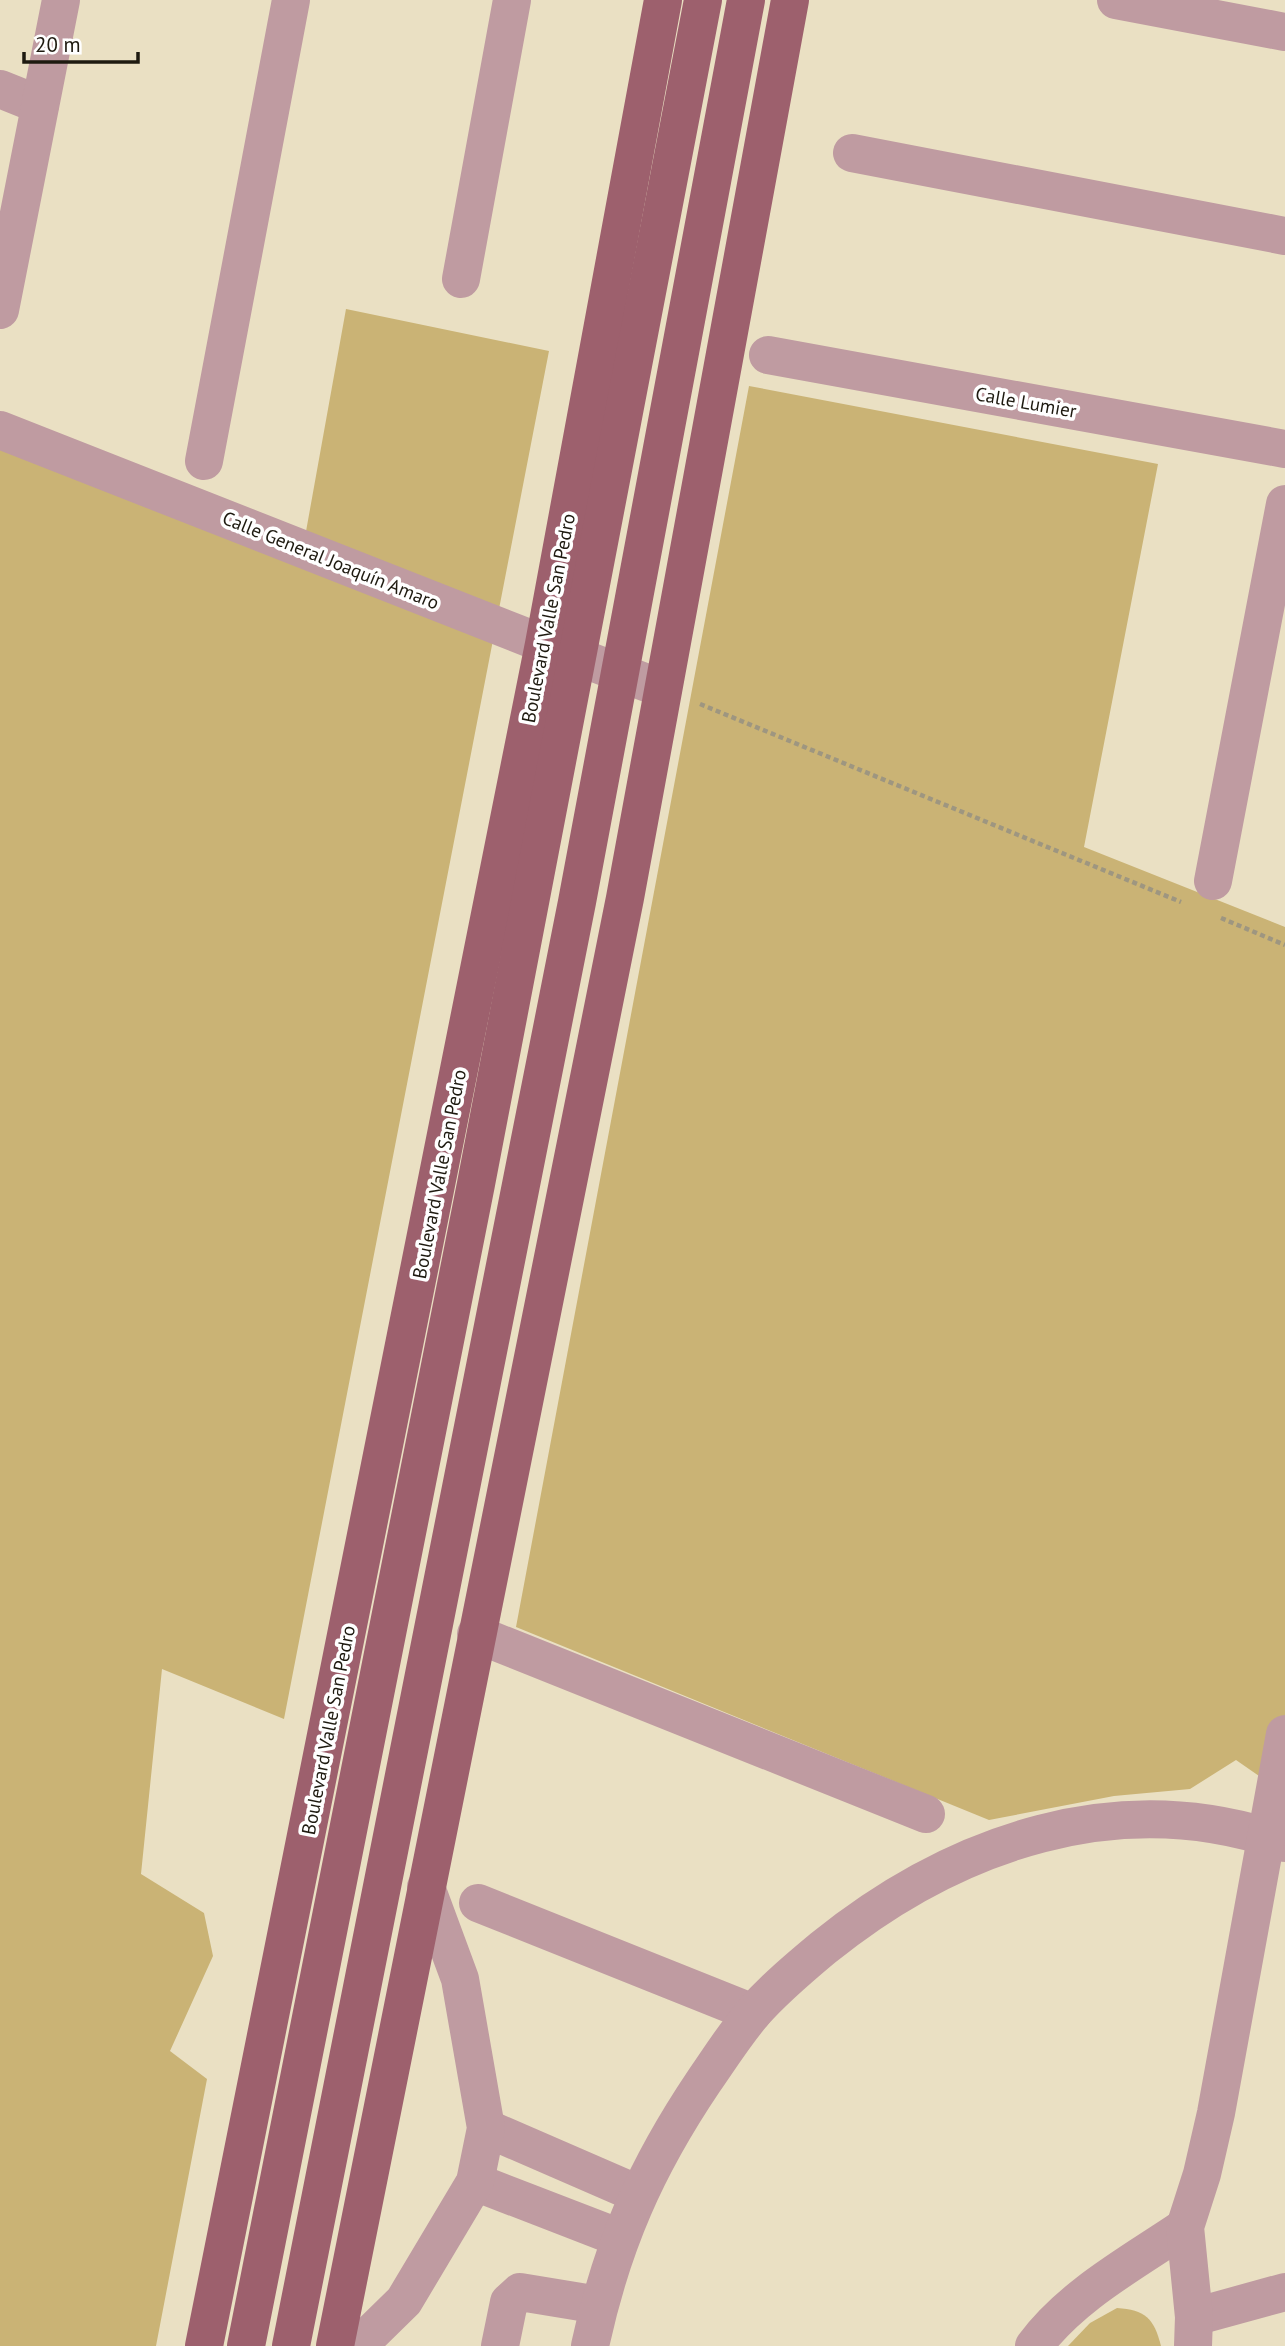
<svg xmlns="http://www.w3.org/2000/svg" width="1285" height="2346" viewBox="0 0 1285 2346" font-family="'PT Sans',sans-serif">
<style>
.green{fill:#cab375}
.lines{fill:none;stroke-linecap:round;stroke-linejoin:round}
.path{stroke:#9e9680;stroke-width:4.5;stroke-dasharray:5 3.5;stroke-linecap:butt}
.minor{stroke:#bf9ba1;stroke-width:38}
.major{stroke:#9d606d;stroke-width:38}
.labels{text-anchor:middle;stroke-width:7;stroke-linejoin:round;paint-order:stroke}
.street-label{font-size:19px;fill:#1e1a10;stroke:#fff}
</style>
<rect width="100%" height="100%" fill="#eae0c3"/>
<g class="green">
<polygon points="346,309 549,351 284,1719 162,1669 141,1874 204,1913 213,1956 170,2051 207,2079 156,2346 0,2346 0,413 305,537"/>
<polygon points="749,386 1158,464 1084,847 1285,927 1285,1794 1236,1760 1190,1789 1114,1796 989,1820 516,1627"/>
<path d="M1117,2308C1145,2310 1154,2318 1161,2346H1068L1090,2323Z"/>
</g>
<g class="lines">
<g class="path">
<polyline points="700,704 1181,902"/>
<polyline points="1221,918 1285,945"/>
</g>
<g class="minor">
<polyline points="1116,0 1285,32"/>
<polyline points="0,89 40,105"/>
<polyline points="852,153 1285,236"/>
<polyline points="461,279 512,0"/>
<polyline points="0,310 61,0"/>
<polyline points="768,355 1285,449"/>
<polyline points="0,430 544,644 663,689"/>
<polyline points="204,461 291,0"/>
<polyline points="1213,881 1285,504"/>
<polyline points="476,1634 926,1814"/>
<polyline points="478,1903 753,2013"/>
<polyline points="486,2128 638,2194"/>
<polyline points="475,2182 620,2238"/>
<polyline points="1194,2317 1285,2292"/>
<polyline points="358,2346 404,2301 475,2182 486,2128 460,1979 426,1887"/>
<polyline points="500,2346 509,2302 520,2292 599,2305"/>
<path d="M590,2346C612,2244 646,2167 704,2081C720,2058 735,2034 753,2013C774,1989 799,1968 823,1948C954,1842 1120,1784 1285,1843"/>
<path d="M1034,2346C1072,2295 1132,2263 1185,2227"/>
<polyline points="1193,2346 1194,2317 1185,2227 1202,2174 1216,2113 1285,1734"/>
</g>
<g class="major">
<polyline points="204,2346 544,644 663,0"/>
<polyline points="246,2346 476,1184 703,0"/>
<polyline points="291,2346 577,902 746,0"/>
<polyline points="335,2346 625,898 790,0"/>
</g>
</g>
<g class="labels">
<g class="street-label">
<text transform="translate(1026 402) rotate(10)" y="7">Calle Lumier</text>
<text transform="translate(331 560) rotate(22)" y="7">Calle General Joaquín Amaro</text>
<text transform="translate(548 618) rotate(-79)" y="7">Boulevard Valle San Pedro</text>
<text transform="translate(439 1174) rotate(-79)" y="7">Boulevard Valle San Pedro</text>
<text transform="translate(328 1730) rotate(-79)" y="7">Boulevard Valle San Pedro</text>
</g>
</g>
<path d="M24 52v10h114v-10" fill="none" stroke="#1e1a10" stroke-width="3.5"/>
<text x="35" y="52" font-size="21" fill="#1e1a10" stroke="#ffffff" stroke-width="5" paint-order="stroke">20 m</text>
</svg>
